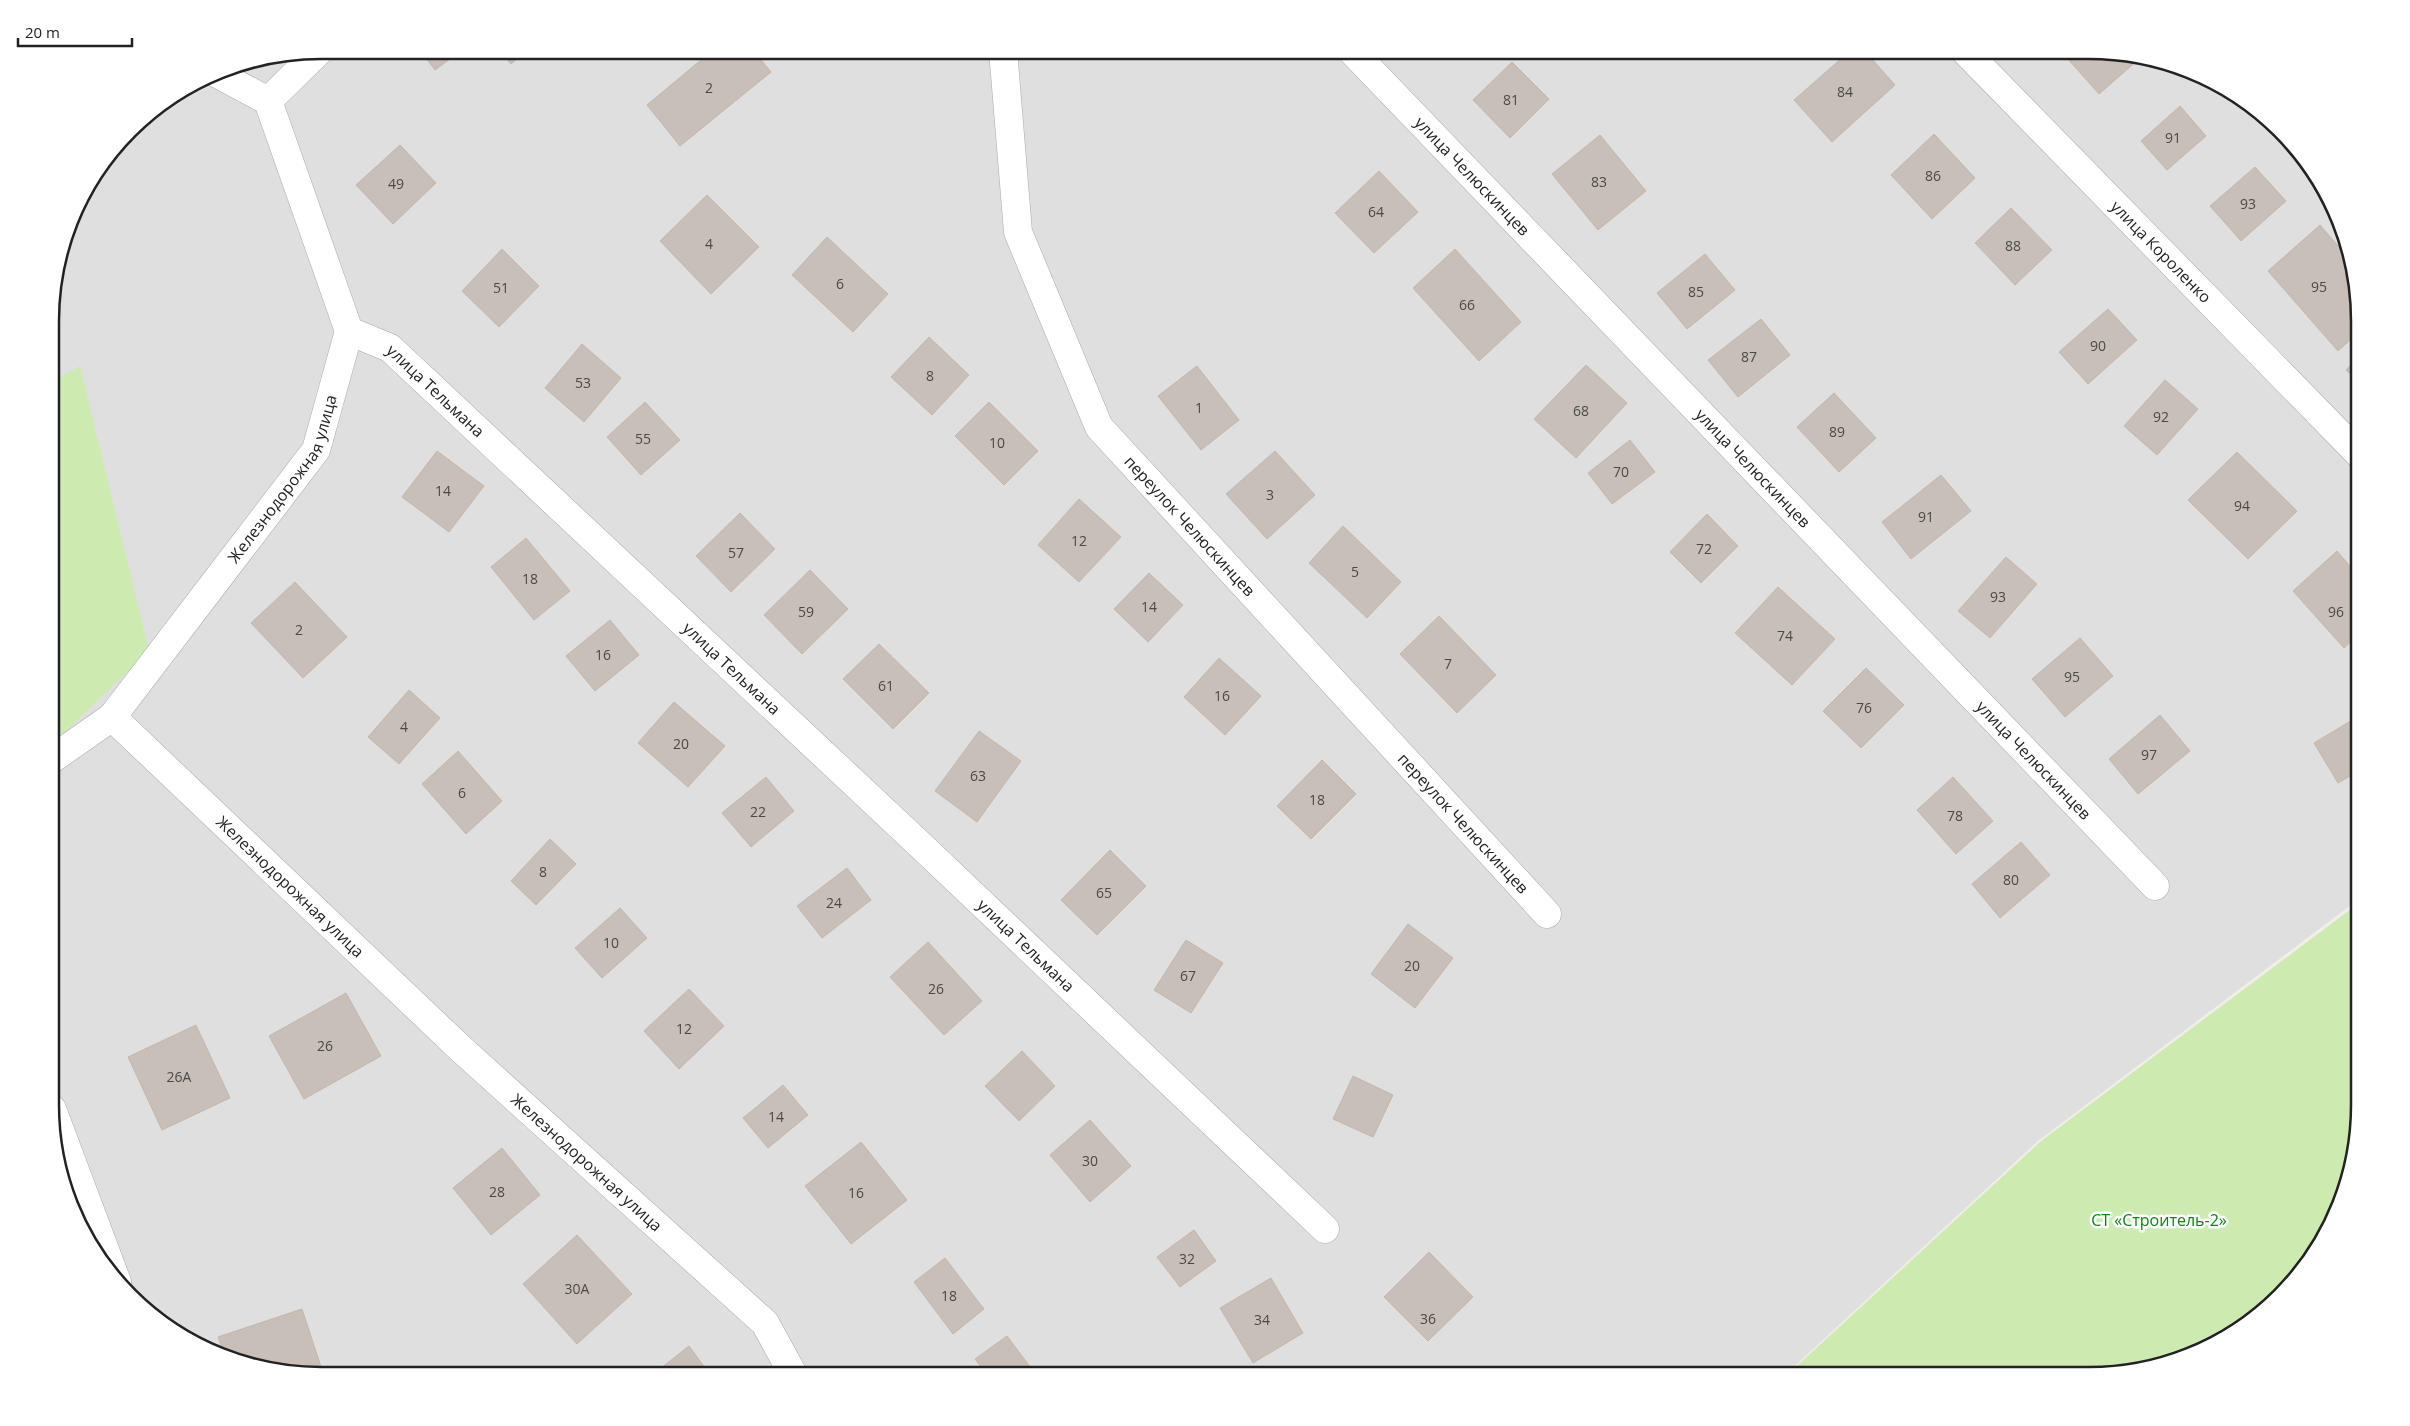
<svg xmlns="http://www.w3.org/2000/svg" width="2410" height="1426" viewBox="0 0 2410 1426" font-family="'Open Sans',sans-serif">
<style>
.residential{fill:#e0dfdf}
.grass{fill:#cdebb0}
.building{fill:#c7bfb8;stroke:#c4b6ab}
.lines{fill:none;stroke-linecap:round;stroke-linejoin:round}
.minor-casing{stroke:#a9a9a9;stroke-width:29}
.minor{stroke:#fff;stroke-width:28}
.labels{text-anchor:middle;stroke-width:5;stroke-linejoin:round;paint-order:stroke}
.number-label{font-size:14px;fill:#4b4948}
.street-label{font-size:16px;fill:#222;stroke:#fff}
.park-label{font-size:16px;fill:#0c8416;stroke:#fff}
.rim{fill:none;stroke:#222;stroke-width:2.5}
</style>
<rect width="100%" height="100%" fill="#f2efe9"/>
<polygon class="residential" points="320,50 2090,50 2160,59 2225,86 2281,129 2324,185 2346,234 2359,302 2359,899 2038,1141 1784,1376 320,1376 250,1367 185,1340 129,1297 95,1256 64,1193 52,1141 52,285 78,201 142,117 217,70"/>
<g class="grass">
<polygon points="80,366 149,651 66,731 52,740 52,382"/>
<polygon points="2359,903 2359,1123 2346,1192 2324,1241 2281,1297 2225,1340 2176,1362 2107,1375 1786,1376 2041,1141"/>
</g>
<g class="building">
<polygon points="420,50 462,50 435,70"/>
<polygon points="499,50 528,50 511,64"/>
<polygon points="713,50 753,50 771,72 680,146 647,105"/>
<polygon points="1431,50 1452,50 1442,60"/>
<polygon points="1851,50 1864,50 1895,85 1832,142 1794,100"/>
<polygon points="2060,50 2090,50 2135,56 2138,60 2099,94"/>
<polygon points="1512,62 1549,99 1510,138 1473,100"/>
<polygon points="2180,106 2206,136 2167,170 2141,141"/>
<polygon points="1934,134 1975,178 1932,219 1891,175"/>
<polygon points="1600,135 1646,191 1598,230 1552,174"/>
<polygon points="400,145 436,183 393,224 356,185"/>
<polygon points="2255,167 2286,201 2241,241 2210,206"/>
<polygon points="1379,171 1418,212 1374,253 1335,213"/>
<polygon points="707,195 759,247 711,294 660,241"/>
<polygon points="2011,208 2052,250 2015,285 1975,243"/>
<polygon points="2320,225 2351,261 2359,302 2359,332 2338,351 2268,271"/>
<polygon points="827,237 888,294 853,332 792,275"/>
<polygon points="502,249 539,286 499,327 462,291"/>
<polygon points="1455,249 1521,322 1479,361 1413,288"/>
<polygon points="1705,254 1735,290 1687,329 1657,293"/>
<polygon points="2108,309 2137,340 2088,384 2059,352"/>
<polygon points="52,315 57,321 52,325"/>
<polygon points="1761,319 1790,355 1738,397 1708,360"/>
<polygon points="929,337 969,375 932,415 891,377"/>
<polygon points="582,344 621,378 584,422 545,388"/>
<polygon points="2359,356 2359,382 2346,370"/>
<polygon points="1586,365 1627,403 1576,458 1534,419"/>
<polygon points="1197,366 1239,420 1201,450 1158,396"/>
<polygon points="2165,380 2198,409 2157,455 2124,426"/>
<polygon points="1834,393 1876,438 1839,472 1797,427"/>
<polygon points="645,402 680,440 641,475 607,437"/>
<polygon points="989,402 1038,451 1004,485 955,436"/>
<polygon points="1630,440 1655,472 1612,504 1588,473"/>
<polygon points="437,451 484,486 449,532 402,497"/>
<polygon points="1275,451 1315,495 1267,539 1226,494"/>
<polygon points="2237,452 2297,511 2248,559 2188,500"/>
<polygon points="1941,475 1971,511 1911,559 1882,522"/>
<polygon points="1079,499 1121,537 1079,582 1038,545"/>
<polygon points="740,513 775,549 731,592 696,556"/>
<polygon points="1707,514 1738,546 1701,583 1670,552"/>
<polygon points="1343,526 1401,582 1367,618 1309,563"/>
<polygon points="526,538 570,591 534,620 491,567"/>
<polygon points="2337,551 2359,577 2359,634 2344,648 2293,591"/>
<polygon points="2006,557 2037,584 1990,638 1958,611"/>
<polygon points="810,570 848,609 802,654 764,615"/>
<polygon points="1149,573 1183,605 1148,642 1114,609"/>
<polygon points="295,582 347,637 303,678 251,623"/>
<polygon points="1778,587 1835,639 1792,685 1735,633"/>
<polygon points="1439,616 1496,675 1457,713 1400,654"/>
<polygon points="610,620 639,655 595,691 566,656"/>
<polygon points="2080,638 2113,676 2065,717 2032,679"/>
<polygon points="879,644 929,693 893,729 843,679"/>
<polygon points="1219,658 1261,696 1225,735 1184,697"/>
<polygon points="1866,668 1904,705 1861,748 1823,711"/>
<polygon points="409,690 440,718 399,764 368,737"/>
<polygon points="674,702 725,746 688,787 638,743"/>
<polygon points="2160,715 2190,751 2138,794 2109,759"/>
<polygon points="2359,716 2359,771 2338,783 2314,743"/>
<polygon points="979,731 1021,761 977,822 935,791"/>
<polygon points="458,751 502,801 466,834 422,784"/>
<polygon points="1322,760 1356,794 1311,839 1277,806"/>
<polygon points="766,777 794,811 751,847 722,813"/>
<polygon points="1953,777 1993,821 1956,854 1917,810"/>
<polygon points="550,839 576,864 536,905 511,881"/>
<polygon points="2021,842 2050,875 2000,918 1972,884"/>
<polygon points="1110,850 1146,886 1097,935 1061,900"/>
<polygon points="847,868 871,900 822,938 797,906"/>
<polygon points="620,908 647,938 602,978 575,948"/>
<polygon points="1408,924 1453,958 1415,1008 1371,974"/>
<polygon points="1186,940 1223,963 1191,1013 1154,990"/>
<polygon points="928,942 982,1001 944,1035 890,977"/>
<polygon points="689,989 724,1026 679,1069 644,1031"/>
<polygon points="346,993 381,1056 304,1099 269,1036"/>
<polygon points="196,1025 230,1098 162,1130 128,1057"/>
<polygon points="1022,1051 1055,1086 1019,1121 985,1086"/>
<polygon points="1353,1076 1393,1095 1373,1137 1333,1119"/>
<polygon points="783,1085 808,1115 768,1148 743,1118"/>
<polygon points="1090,1120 1131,1166 1090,1202 1050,1155"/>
<polygon points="861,1142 907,1200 851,1244 805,1186"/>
<polygon points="502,1148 540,1195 491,1235 453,1188"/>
<polygon points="1194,1230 1216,1261 1180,1287 1157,1257"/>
<polygon points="577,1235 632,1294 577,1344 523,1284"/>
<polygon points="1429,1252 1473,1297 1428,1341 1384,1297"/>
<polygon points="945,1258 984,1309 953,1334 914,1282"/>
<polygon points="1271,1278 1303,1333 1253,1363 1220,1308"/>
<polygon points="302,1309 324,1376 250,1367 225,1356 218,1337"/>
<polygon points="1007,1336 1037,1376 988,1376 975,1359"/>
<polygon points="689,1346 711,1376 651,1376"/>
</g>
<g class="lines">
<defs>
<g id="minor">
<path id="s1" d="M1003,50L1018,232L1099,427L1547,914"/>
<path id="s2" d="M1351,50L2155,886"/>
<path id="s3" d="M1964,50L2359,454"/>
<path id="s4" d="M214,72L268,101L349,331L390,348L915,840L1325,1229"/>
<polyline points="268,101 320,50"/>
<path id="s5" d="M112,717L460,1048L765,1323L794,1376"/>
<path id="s6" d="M52,759L112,717L316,450L349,331"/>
<polyline points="52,1109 117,1282"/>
</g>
</defs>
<use href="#minor" class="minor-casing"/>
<use href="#minor" class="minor"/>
</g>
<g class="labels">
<g class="number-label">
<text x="709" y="93">2</text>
<text x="1845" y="97">84</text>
<text x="1511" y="105">81</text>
<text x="2173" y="143">91</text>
<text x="1933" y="181">86</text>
<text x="1599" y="187">83</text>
<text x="396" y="189">49</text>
<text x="2248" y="209">93</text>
<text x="1376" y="217">64</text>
<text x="709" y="249">4</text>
<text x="2013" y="251">88</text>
<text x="840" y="289">6</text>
<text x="2319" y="292">95</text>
<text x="501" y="293">51</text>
<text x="1696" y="297">85</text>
<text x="1467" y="310">66</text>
<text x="2098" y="351">90</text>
<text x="1749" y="362">87</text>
<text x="930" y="381">8</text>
<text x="583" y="388">53</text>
<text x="1199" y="413">1</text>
<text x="1581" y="416">68</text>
<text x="2161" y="422">92</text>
<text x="1837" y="437">89</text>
<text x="643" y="444">55</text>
<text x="997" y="448">10</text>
<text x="1621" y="477">70</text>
<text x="443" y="496">14</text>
<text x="1270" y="500">3</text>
<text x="2242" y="511">94</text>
<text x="1926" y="522">91</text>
<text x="1079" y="546">12</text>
<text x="1704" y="554">72</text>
<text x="736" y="558">57</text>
<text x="1355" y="577">5</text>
<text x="530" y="584">18</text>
<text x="1998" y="602">93</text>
<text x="1149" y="612">14</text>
<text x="806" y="617">59</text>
<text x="2336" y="617">96</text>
<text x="299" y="635">2</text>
<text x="1785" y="641">74</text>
<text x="603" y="660">16</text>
<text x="1448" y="669">7</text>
<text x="2072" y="682">95</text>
<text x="886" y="691">61</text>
<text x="1222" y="701">16</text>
<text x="1864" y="713">76</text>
<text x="404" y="732">4</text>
<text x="681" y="749">20</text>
<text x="2149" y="760">97</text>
<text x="978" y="781">63</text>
<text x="462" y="798">6</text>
<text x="1317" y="805">18</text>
<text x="758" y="817">22</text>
<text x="1955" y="821">78</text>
<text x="543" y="877">8</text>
<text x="2011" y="885">80</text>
<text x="1104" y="898">65</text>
<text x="834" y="908">24</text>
<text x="611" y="948">10</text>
<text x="1412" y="971">20</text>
<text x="1188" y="981">67</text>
<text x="936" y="994">26</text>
<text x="684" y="1034">12</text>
<text x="325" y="1051">26</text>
<text x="179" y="1082">26А</text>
<text x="776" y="1122">14</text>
<text x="1090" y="1166">30</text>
<text x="497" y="1197">28</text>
<text x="856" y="1198">16</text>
<text x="1187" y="1264">32</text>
<text x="577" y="1294">30А</text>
<text x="949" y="1301">18</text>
<text x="1428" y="1324">36</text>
<text x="1262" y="1325">34</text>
</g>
<g class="street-label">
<text dy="6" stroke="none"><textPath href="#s2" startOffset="175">улица Челюскинцев</textPath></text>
<text dy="6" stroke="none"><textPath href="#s3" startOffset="282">улица Короленко</textPath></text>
<text dy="6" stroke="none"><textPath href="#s4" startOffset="412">улица Тельмана</textPath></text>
<text dy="6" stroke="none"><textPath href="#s2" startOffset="580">улица Челюскинцев</textPath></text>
<text dy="6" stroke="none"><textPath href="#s6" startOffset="368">Железнодорожная улица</textPath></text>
<text dy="6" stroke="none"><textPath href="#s1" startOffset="528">переулок Челюскинцев</textPath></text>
<text dy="6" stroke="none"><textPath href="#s4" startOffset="818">улица Тельмана</textPath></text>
<text dy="6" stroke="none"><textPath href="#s2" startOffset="985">улица Челюскинцев</textPath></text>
<text dy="6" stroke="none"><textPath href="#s1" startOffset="932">переулок Челюскинцев</textPath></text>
<text dy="6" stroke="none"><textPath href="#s5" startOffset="246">Железнодорожная улица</textPath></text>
<text dy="6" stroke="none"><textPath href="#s4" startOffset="1222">улица Тельмана</textPath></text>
<text dy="6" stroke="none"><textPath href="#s5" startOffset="651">Железнодорожная улица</textPath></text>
</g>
<g class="park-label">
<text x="2159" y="1226">СТ «Строитель-2»</text>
</g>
</g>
<path d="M0 0H2410V1426H0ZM321 59H2089A262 262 0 0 1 2351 321V1105A262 262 0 0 1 2089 1367H321A262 262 0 0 1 59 1105V321A262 262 0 0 1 321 59Z" fill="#fff" fill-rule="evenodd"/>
<path class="rim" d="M321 59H2089A262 262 0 0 1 2351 321V1105A262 262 0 0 1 2089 1367H321A262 262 0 0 1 59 1105V321A262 262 0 0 1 321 59Z"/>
<path d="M18 38v8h114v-8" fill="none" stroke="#222222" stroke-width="2.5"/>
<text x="25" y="38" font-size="15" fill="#222222" stroke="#ffffff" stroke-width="4" paint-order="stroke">20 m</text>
</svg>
